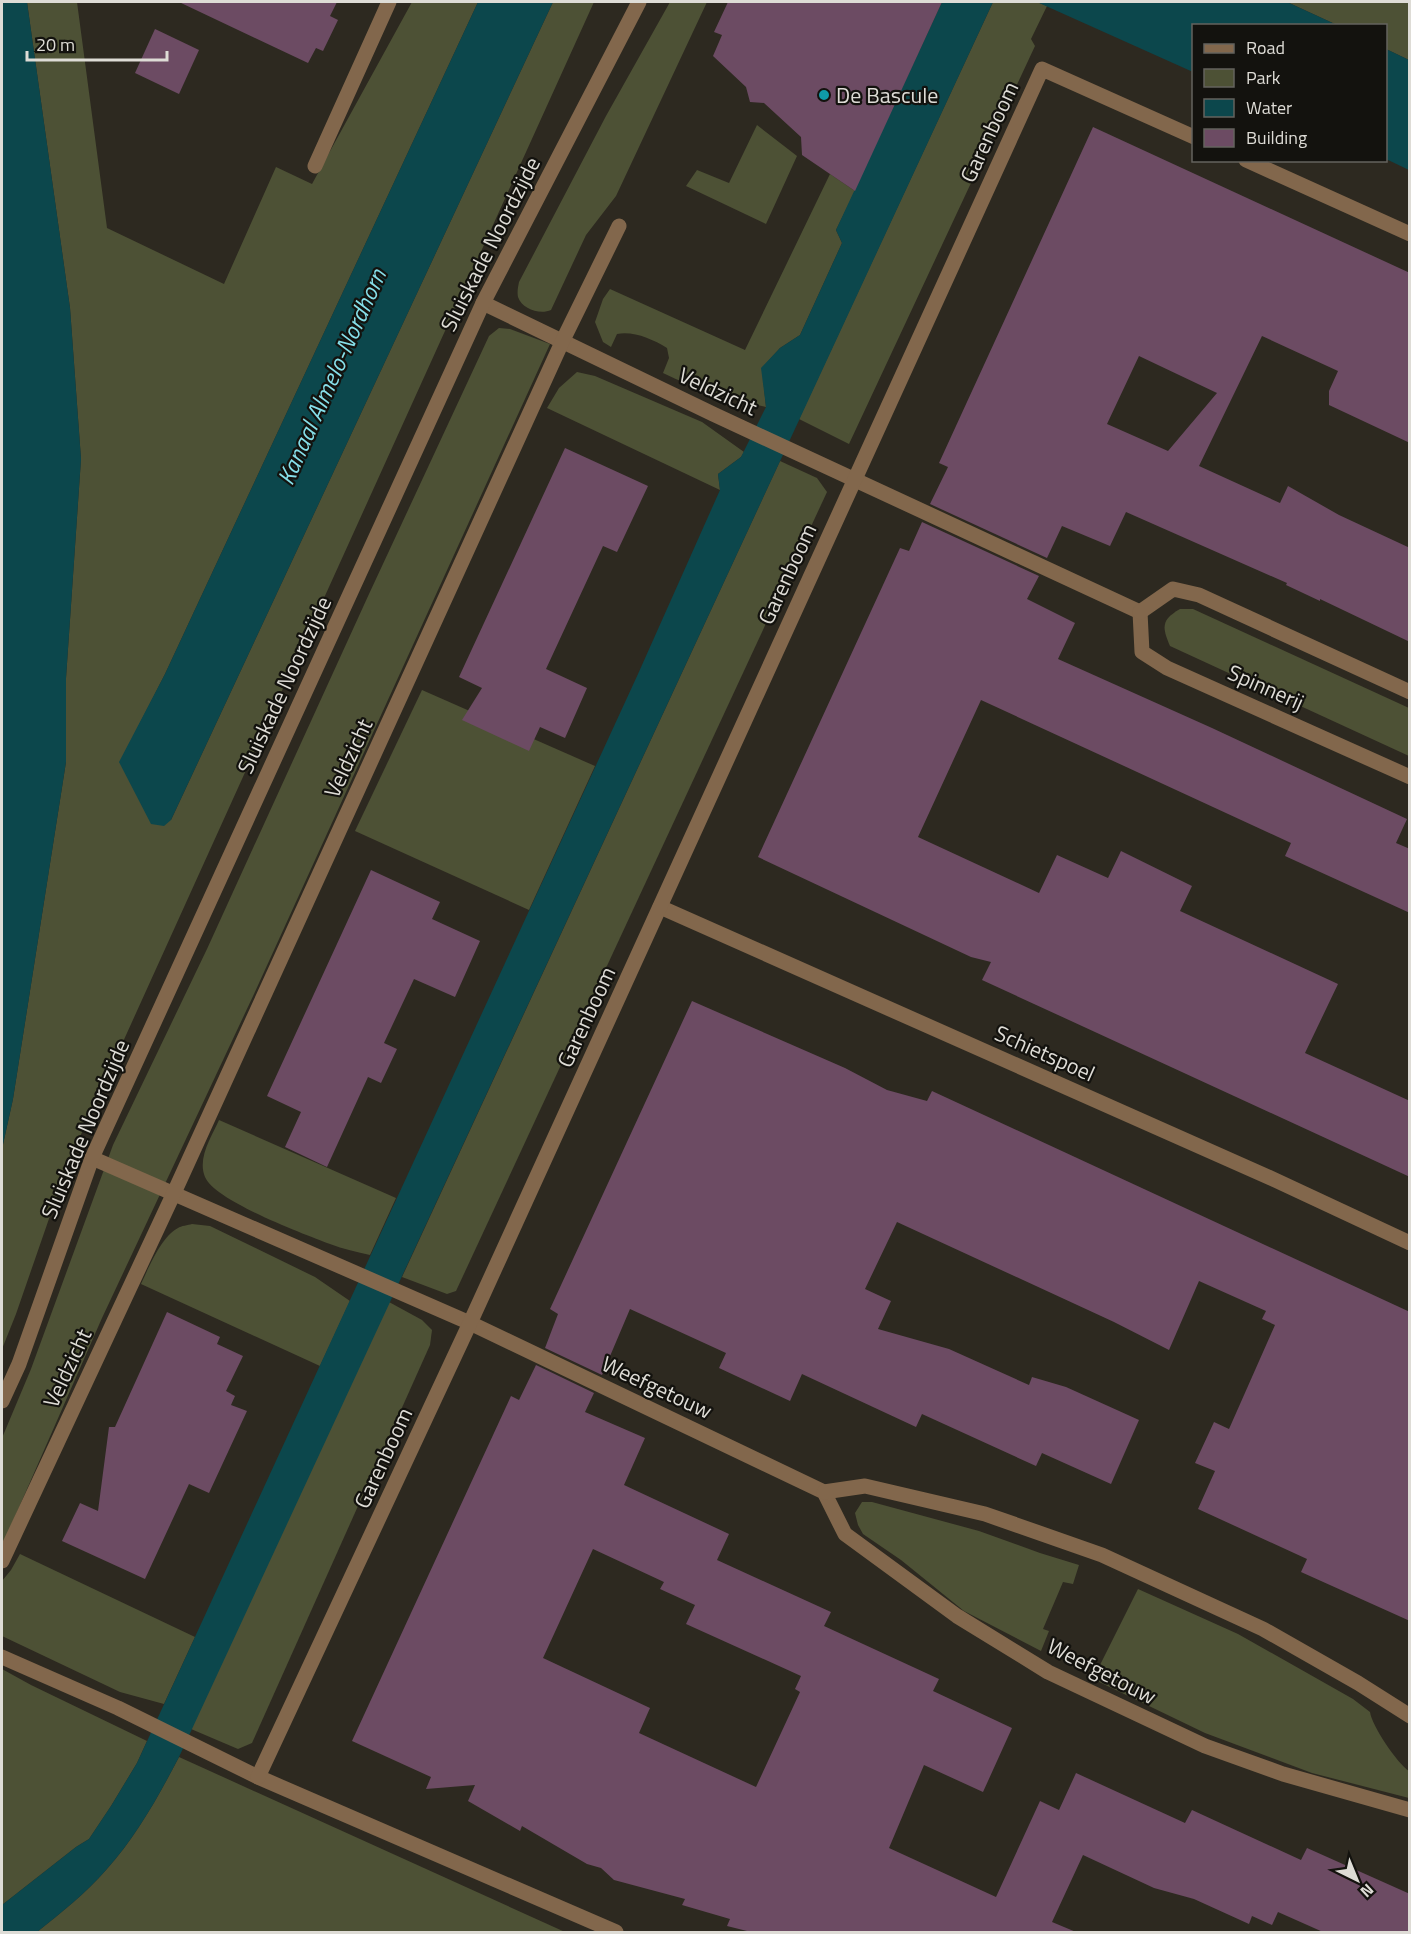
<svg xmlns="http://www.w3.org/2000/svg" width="1411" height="1934" viewBox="0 0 1411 1934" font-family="'Titillium Web',sans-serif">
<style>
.green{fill:#4d5135}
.water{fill:#0c474c}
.building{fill:#6c4b63;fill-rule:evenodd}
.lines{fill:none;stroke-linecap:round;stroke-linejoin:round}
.minor{stroke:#82674c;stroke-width:15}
.culture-dot{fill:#0f9aa8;stroke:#13120e;stroke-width:2}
.labels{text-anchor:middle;stroke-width:4.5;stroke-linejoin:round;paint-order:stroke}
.poi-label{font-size:22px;fill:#dedcd6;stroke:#13120e;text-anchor:start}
.street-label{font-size:22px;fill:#dedcd6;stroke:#13120e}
.water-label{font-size:24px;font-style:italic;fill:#86dfe9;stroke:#13120e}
</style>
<rect width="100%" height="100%" fill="#2d2920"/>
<g class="green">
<polygon points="27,2 77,2 107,228 224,284 276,167 312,184 412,2 478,2 165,674 120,762 171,820 553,2 594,2 69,1161 16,1314 2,1349 2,1149 13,1099 66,762 66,678 81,459 70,308"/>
<path d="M670,2H707L616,196L586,235L551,310C540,315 522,309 518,297C517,292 518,287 519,282L606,116Z"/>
<polygon points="993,2 1037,2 1047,6 1031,39 1035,46 849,444 799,419"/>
<polygon points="1287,2 1409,2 1409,60 1386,49 1386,26 1337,25"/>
<polygon points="757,125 797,156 766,224 686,186 697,170 729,183"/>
<path d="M830,174L855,191L836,230L842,243L800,335L780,348L762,368L766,407C730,399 696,389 663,373L669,358L667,348C652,339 634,331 617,334L611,347L603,342L595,322L603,299L610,289L745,350Z"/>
<polygon points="499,328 510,329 550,344 254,994 102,1318 2,1546 2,1438 31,1369 113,1145 207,949 369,594 489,336"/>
<polygon points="577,372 595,376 702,422 744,452 741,457 718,474 720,490 547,408 559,388"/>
<polygon points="780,461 817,478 827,492 456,1291 447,1294 402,1277"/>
<path d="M1180,609H1193L1409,708V756L1170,646C1162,627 1161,620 1180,609Z"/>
<polygon points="422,690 595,766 529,910 355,831"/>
<path d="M219,1120L396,1198L370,1255C357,1252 343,1249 330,1244C304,1234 215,1201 205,1177C197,1158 212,1136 219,1120Z"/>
<path d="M192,1224L210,1226L315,1277L350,1301L320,1366L141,1284C149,1267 161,1237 178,1228C181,1226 188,1225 192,1224Z"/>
<polygon points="389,1302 422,1320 432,1330 430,1345 252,1743 238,1749 191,1729"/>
<polygon points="862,1502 872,1502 979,1531 1040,1553 1079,1565 1073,1584 1063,1582 1043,1629 1049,1631 1041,1651 964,1611 901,1560 863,1534 858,1525 855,1513"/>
<polygon points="20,1554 195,1637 164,1704 120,1692 2,1636 2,1581 11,1570"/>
<path d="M1138,1589L1238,1634L1353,1699L1370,1712C1372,1726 1397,1763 1409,1771V1798L1312,1773L1205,1733L1093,1679Z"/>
<polygon points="2,1669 31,1685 147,1741 137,1763 111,1806 89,1839 76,1847 2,1905"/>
<path d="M179,1757L565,1932H37C61,1913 86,1893 106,1870C136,1837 158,1797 179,1757Z"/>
</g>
<g class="water">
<polygon points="2,2 27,2 70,308 81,459 66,678 66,762 13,1099 2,1149"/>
<polygon points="478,2 553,2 171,820 164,826 151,824 119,762 165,674"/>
<path d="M942,2H993L179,1757C158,1797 136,1837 106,1870C86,1893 61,1913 37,1932H2V1905L76,1847L89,1839L111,1806L137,1763L638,674L720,490L718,474L741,457L766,407L761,368L780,348L800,335L842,243L836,230Z"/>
<polygon points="1037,2 1287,2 1337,25 1194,26 1193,72"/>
<polygon points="1386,49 1409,60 1409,170 1386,159"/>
</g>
<g class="building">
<polygon points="179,2 337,2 330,16 338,20 323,51 316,48 308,63"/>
<polygon points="728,2 942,2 855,191 802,155 801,137 764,103 750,102 746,87 713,56 722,35 714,32"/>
<polygon points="155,29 199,50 179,94 135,73"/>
<path d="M1093,127L1410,273V443L1329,405V391L1338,371L1262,336L1199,466L1280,503L1288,486L1339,515L1410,548V642L1320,599V601L1286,585L1287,583L1126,512L1110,546L1062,526L1047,558L930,504L948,467L939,463ZM1139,356L1217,393L1168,451L1107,424Z"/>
<polygon points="565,448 648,486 617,552 603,546 546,669 587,688 565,738 540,727 529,751 462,720 482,688 459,677"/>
<polygon points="922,522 1039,576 1027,599 1075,623 1058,659 1212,728 1407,819 1396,843 1410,849 1410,913 1285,856 1291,843 981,700 918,837 1039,893 1057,855 1108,878 1121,851 1192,886 1180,911 1338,984 1305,1053 1410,1101 1410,1177 982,980 991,962 971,957 758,857 900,548 909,551"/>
<polygon points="371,870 440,902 432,919 480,941 455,997 414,979 384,1043 397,1049 381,1083 368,1077 327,1167 285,1147 301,1112 267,1096"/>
<polygon points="692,1001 845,1068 887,1090 927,1101 932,1091 1410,1312 1410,1621 1301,1572 1307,1559 1198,1509 1215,1471 1195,1463 1214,1422 1229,1429 1275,1325 1262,1319 1266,1311 1199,1281 1169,1350 1114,1322 897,1222 865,1289 891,1301 878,1329 949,1349 1029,1385 1032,1377 1066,1387 1139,1420 1111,1484 1042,1453 1036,1466 922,1414 916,1427 802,1374 790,1401 719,1368 726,1353 630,1309 602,1375 545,1348 558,1314 550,1309"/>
<polygon points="167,1312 220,1337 217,1344 243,1356 226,1391 235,1396 231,1405 247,1411 209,1493 189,1484 145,1579 62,1541 80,1503 98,1511 109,1427 115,1427"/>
<path d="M536,1365L594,1393L585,1412L645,1438L624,1485L729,1534L717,1560L831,1612L824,1626L939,1679L933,1691L1012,1728L983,1792L924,1765L889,1848L996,1897L1040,1801L1059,1810L1076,1773L1185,1823L1192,1810L1301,1860L1307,1848L1410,1894V1932H1323L1278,1912L1272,1925L1252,1916L1249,1924L1194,1899L1154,1888L1083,1855L1052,1922L1076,1932H751L727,1926L730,1919L682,1905L685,1899L614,1880L601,1868L587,1864L522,1826L520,1831L468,1801L475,1785L426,1789L431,1777L352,1741L511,1396L519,1400ZM593,1549L664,1582L660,1589L695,1605L686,1624L801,1676L795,1689L800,1692L756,1787L639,1733L650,1708L543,1658Z"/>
</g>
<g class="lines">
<g class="minor">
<polyline points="1246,160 1410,234"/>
<polyline points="315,166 389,2"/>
<polyline points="483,303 713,414 1140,612"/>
<polyline points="1140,612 1142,652 1167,668 1410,777"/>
<polyline points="1140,612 1173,589 1199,595 1410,692"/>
<polyline points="660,907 1275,1180 1410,1243"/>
<polyline points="92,1158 470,1323 824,1492 845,1534 957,1616 1048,1672 1205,1746 1283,1774 1410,1810"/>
<polyline points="2,1401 19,1364 92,1158 483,303 639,2"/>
<polyline points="824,1492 865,1486 985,1514 1102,1555 1263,1629 1358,1683 1410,1716"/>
<polyline points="2,1561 173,1195 563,340 619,226"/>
<polyline points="2,1657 118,1708 258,1777 616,1932"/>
<polyline points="258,1777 470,1323 1042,69 1194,137"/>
</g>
</g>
<circle class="culture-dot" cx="824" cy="95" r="6"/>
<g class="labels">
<g class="poi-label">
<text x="836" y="103">De Bascule</text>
</g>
<g class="street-label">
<text transform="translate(989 132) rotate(-65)" y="8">Garenboom</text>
<text transform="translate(490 244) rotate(-63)" y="8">Sluiskade Noordzijde</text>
<text transform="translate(718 391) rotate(25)" y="8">Veldzicht</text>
<text transform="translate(787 574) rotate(-65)" y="8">Garenboom</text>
<text transform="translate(284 685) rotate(-65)" y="8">Sluiskade Noordzijde</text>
<text transform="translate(1266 687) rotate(24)" y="8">Spinnerij</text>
<text transform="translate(348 758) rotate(-65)" y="8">Veldzicht</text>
<text transform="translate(586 1017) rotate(-65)" y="8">Garenboom</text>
<text transform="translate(1045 1053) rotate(24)" y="8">Schietspoel</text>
<text transform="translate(85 1129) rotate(-67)" y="8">Sluiskade Noordzijde</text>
<text transform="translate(67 1368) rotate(-65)" y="8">Veldzicht</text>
<text transform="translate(657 1387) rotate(25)" y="8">Weefgetouw</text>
<text transform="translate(383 1458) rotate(-65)" y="8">Garenboom</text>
<text transform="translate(1102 1671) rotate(27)" y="8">Weefgetouw</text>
</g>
<g class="water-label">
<text transform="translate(332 377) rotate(-66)" y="8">Kanaal Almelo-Nordhorn</text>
</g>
</g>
<rect width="1411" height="1934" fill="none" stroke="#dedcd6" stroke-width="6"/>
<rect x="1192" y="24" width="195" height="138" fill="#13120e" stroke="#64635e" stroke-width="1.5"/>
<rect x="1204" y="44" width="30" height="9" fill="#82674c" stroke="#64635e" stroke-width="1.5"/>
<text x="1246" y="54" font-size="18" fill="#dedcd6">Road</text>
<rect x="1204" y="69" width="30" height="18" fill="#4d5135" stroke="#64635e" stroke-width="1.5"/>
<text x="1246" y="84" font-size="18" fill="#dedcd6">Park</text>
<rect x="1204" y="99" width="30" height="18" fill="#0c474c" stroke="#64635e" stroke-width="1.5"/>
<text x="1246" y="114" font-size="18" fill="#dedcd6">Water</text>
<rect x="1204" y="129" width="30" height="18" fill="#6c4b63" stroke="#64635e" stroke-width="1.5"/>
<text x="1246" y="144" font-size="18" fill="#dedcd6">Building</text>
<g transform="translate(1357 1880) rotate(137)" stroke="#13120e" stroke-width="4.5" paint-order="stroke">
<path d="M0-4.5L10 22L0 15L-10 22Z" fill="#dedcd6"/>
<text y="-9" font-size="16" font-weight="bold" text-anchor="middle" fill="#dedcd6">N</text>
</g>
<path d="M27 51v9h140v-9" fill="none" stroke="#dedcd6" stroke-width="3"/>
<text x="36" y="51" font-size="18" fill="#dedcd6" stroke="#13120e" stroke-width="4.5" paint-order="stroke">20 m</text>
</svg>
